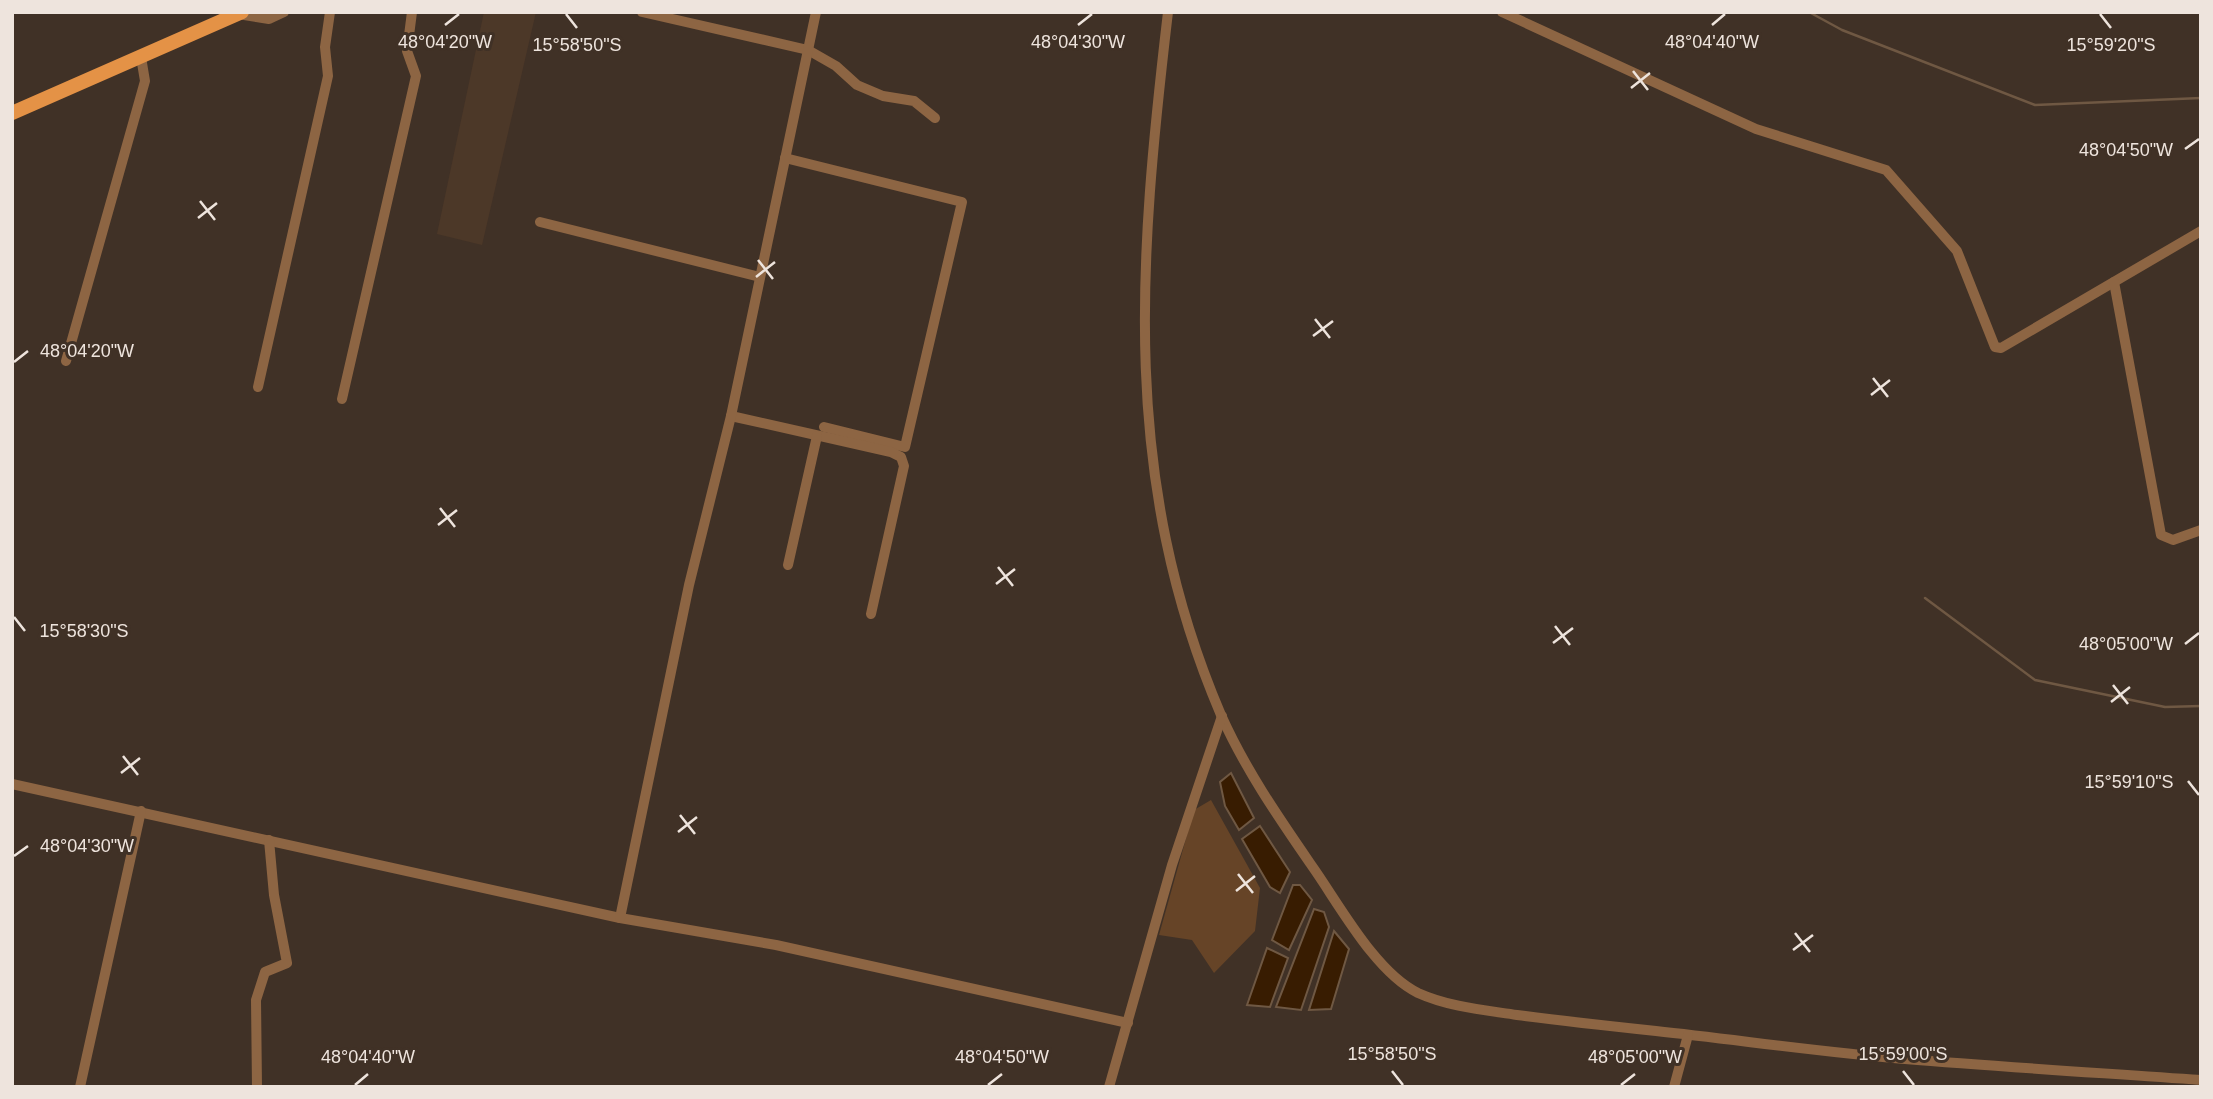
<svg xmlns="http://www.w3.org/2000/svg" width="2213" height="1099" viewBox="0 0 2213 1099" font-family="Arial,sans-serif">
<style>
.built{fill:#4c3828}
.green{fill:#664427}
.water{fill:#381c01;stroke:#6f5843;stroke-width:2}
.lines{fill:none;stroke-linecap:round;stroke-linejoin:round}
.stream{stroke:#6f5843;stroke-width:2.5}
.minor{stroke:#8d6543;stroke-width:10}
.major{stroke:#e49246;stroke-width:14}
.ticks{fill:none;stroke:#eee4dd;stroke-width:2.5}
.ticks-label{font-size:18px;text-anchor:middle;fill:#eee4dd;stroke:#403126;stroke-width:6;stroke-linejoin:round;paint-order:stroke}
</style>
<rect width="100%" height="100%" fill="#403126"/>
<polygon class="built" points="484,12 536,12 482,245 437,234"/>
<polygon class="green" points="1211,800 1260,888 1255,931 1214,973 1192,940 1159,935 1194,810"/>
<g class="water">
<polygon points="1231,773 1254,818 1239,830 1225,806 1220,782"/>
<polygon points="1260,826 1290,872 1280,893 1270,887 1242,839"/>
<polygon points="1293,885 1300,885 1312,900 1289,950 1272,940"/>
<polygon points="1314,909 1324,912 1329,927 1301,1010 1276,1007"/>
<polygon points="1334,931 1349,949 1331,1009 1309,1010"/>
<polygon points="1267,948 1288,958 1270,1007 1247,1005"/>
</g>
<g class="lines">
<g class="stream">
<polyline points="1809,12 1842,30 2035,105 2201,98"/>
<polyline points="1925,598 2035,680 2165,707 2201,706"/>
</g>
<g class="minor">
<polyline points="642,12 808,50 836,66 857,85 883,96 914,101 935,118"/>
<path d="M1168,12C1139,259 1120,479 1221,715C1245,769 1279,818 1312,866C1339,904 1375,972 1418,993C1449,1007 1484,1010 1517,1015C1563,1021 1609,1026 1656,1031C1739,1040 1821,1052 1905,1059C2003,1067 2102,1073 2201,1080"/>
<polyline points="1502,12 1756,129 1886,170 1957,251 1995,347 2001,348 2201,231"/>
<polyline points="238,14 269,19 284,12"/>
<polyline points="785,158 962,202 905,447 824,427"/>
<polyline points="540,222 760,277"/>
<polyline points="2114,282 2161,535 2173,540 2201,530"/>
<polyline points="66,361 145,81 141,57"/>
<polyline points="258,387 328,76 325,47 330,12"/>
<polyline points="342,399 416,76 407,51 412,12"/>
<polyline points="731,416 891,452 901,457 904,466 871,614"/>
<polyline points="788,565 817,436"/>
<polyline points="12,784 620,918 776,945 1128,1023"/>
<polyline points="620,918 689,585 731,416 816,12"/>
<polyline points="80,1087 141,811"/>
<polyline points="257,1087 256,1000 265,972 287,963 274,895 269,840"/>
<polyline points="1109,1087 1172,865 1222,716"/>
<polyline points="1674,1087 1688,1035"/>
</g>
<polyline class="major" points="12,113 242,12"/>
</g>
<path class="ticks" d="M566,14L577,28M2100,14L2111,28M445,25L459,14M1078,25L1092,14M1712,25L1725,14M1633,71L1648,90M1631,88L1650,73M2185,149L2199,139M200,201L215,220M198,218L217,203M758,260L773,279M756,277L775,262M1315,319L1330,338M1313,336L1333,321M14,362L28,351M1873,378L1888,397M1871,395L1890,380M440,508L455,527M438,525L457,510M998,567L1013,586M996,584L1015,569M14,617L25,631M1555,626L1570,645M1553,643L1573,628M2185,644L2199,633M2113,685L2128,704M2111,702L2130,687M123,756L138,775M121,773L140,758M2188,781L2199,795M680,815L695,834M678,832L697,817M14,856L28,846M1238,874L1253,893M1236,891L1255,876M1795,933L1810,952M1793,950L1813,935M1392,1071L1403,1085M1903,1071L1914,1085M355,1085L368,1074M988,1085L1002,1074M1621,1085L1635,1074"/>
<g class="ticks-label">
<text x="1078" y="48">48°04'30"W</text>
<text x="1712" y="48">48°04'40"W</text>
<text x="445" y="48">48°04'20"W</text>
<text x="2111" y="51">15°59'20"S</text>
<text x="577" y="51">15°58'50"S</text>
<text x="2126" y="156">48°04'50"W</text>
<text x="87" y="357">48°04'20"W</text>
<text x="84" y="637">15°58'30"S</text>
<text x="2126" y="650">48°05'00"W</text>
<text x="2129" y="788">15°59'10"S</text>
<text x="87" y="852">48°04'30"W</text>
<text x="1392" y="1060">15°58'50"S</text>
<text x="1903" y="1060">15°59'00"S</text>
<text x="368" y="1063">48°04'40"W</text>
<text x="1002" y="1063">48°04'50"W</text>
<text x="1635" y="1063">48°05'00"W</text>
</g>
<rect width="2213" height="1099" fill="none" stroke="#eee4dd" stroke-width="28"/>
</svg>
